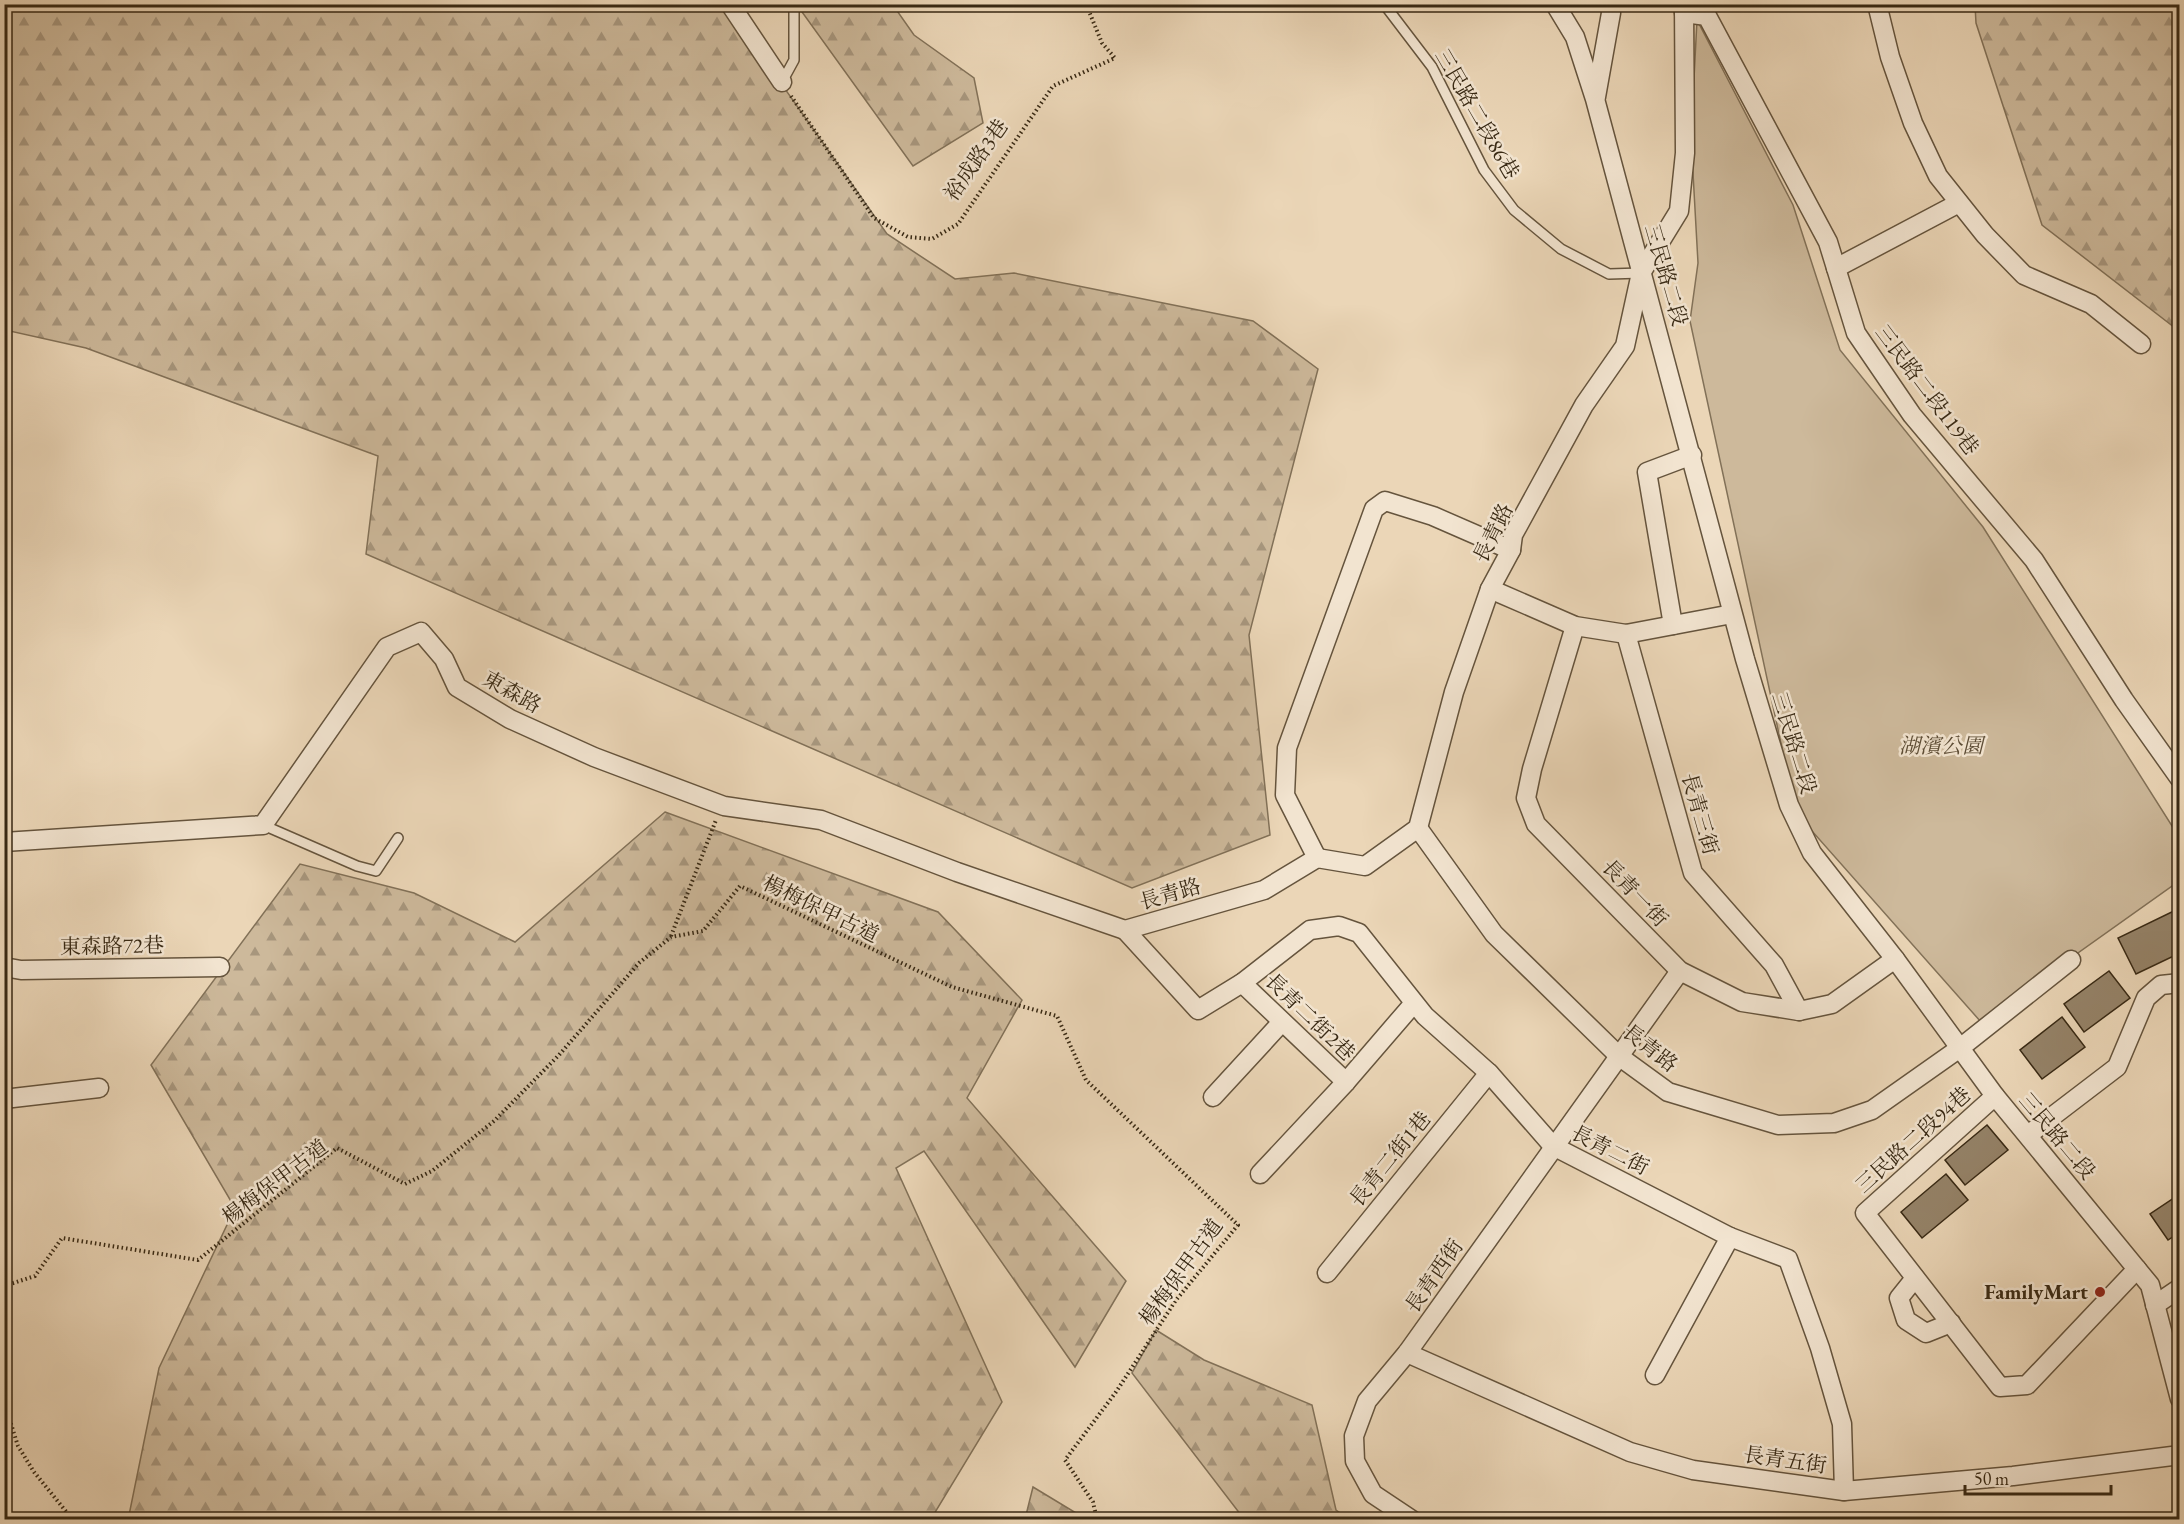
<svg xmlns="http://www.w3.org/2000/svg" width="2184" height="1524" viewBox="0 0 2184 1524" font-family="'EB Garamond','Noto Serif TC',serif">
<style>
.green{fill:#cdb99b;stroke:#827158;stroke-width:1.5}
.forest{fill:url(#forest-firs);stroke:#827158;stroke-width:1.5}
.building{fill:#958369;stroke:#382914;stroke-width:1.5}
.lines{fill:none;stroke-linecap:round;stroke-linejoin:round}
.service-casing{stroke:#65543d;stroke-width:12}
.minor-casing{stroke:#65543d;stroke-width:21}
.path{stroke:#382914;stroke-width:4;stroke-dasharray:1.5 3;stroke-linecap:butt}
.service{stroke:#f2e4d0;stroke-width:9}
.minor{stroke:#f2e4d0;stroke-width:18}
.poi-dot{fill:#8f2418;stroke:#f2e4d0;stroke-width:2}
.labels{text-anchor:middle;stroke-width:5;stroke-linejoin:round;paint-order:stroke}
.street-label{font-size:21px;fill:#382914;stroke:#f2e4d0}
.park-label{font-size:21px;font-style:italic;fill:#5d4d36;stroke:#f2e4d0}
.poi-label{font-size:21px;font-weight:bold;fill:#382914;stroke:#f2e4d0;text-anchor:end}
</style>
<defs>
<pattern id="forest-firs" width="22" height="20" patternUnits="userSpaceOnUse" patternTransform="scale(1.5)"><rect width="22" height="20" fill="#cdb99b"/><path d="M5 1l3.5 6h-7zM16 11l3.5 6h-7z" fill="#a7967d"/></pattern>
</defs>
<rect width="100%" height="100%" fill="#ebd6b7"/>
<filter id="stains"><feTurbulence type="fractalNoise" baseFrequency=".00333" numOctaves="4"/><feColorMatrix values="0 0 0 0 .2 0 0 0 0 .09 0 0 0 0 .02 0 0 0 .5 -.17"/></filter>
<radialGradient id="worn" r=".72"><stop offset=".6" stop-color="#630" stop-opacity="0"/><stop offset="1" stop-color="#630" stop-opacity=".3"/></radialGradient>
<polygon class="green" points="1697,20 1793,205 1840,350 1983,527 2179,837 2179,881 1981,1022 1796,813 1690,321 1698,263 1691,137"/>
<g class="forest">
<polygon points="5,5 726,5 887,234 955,279 1014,273 1253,321 1318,369 1249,635 1270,835 1132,888 366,554 378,456 86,348 5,330"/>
<polygon points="797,5 893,5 914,35 974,78 983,123 913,166"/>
<polygon points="1975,5 2179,5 2179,331 2042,225 1976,23"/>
<polygon points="665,812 938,912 1022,1000 967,1098 1126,1281 1075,1367 924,1151 896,1168 1002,1402 931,1519 128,1520 159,1368 235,1208 151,1065 300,864 414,893 515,942"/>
<polygon points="1156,1330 1204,1360 1312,1405 1336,1510 1349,1519 1244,1519 1132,1373"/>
<polygon points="1033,1487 1086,1519 1025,1519"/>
</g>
<g class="building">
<polygon points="2180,908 2180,953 2136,974 2118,938"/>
<polygon points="2109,971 2130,998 2084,1032 2064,1004"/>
<polygon points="2062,1017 2085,1047 2042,1079 2020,1050"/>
<polygon points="1987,1125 2008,1150 1965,1185 1945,1160"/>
<polygon points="1946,1174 1968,1200 1922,1238 1901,1212"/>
<polygon points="2180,1194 2180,1232 2168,1240 2150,1214"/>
</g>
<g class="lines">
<defs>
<g id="service">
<polyline points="1384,4 1432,67 1484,170 1514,210 1561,249 1609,274 1641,273"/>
<polyline points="782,82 794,60 794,4"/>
<polyline points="263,825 357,866 376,871 398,838"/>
</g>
<g id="minor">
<polyline points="730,4 782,82"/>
<polyline points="1555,4 1575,37 1595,99 1745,659 1789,805 1812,853 1895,959 1995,1096 2150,1285 2180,1399"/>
<polyline points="1877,4 1890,57 1913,123 1938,176 1985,235 2024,275 2091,304 2141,344"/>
<polyline points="1684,13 1707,16 1828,242 1856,333 1912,415 2034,560 2124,700 2180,779"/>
<polyline points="1596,97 1611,13 1610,4"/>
<polyline points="1836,268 1959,203"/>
<polyline points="1490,589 1575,626 1626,634 1732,614"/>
<polyline points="1673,625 1647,472 1692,455"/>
<polyline points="1575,626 1532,769 1526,798 1536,824 1680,971 1742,1002 1799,1011 1832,1004 1895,959"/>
<polyline points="1626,634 1693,873 1774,965 1799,1011"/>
<polyline points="1418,828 1494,934 1620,1057 1668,1092 1778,1125 1834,1123 1872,1110 1960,1048 2071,960"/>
<polyline points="4,842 263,825 387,647 421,632 444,659 457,687 510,719 594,757 724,806 821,820 957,872 1125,930 1264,890 1317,858 1365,866 1418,828 1454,692 1490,589 1511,550 1513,535 1584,405 1625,346 1641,273 1679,211 1685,153 1684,4"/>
<polyline points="1317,858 1285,795 1287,748 1374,509 1385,501 1433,516 1511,550"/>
<polyline points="1125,930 1198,1010 1242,983 1310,930 1339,926 1359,933 1425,1016 1489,1073 1553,1146 1730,1237 1655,1375"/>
<polyline points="4,967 21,970 220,967"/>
<polyline points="1242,983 1346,1082 1414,1003"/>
<polyline points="1995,1096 1865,1213 2000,1387 2027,1385 2137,1269"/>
<polyline points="1213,1097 1282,1022"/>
<polyline points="4,1099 99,1088"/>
<polyline points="2028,1135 2117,1067 2146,998 2161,985 2180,983"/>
<polyline points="1260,1174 1346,1082"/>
<polyline points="1730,1237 1788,1259 1820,1348 1842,1424 1844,1491"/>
<polyline points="1327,1273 1489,1073"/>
<polyline points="1915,1278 1899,1298 1906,1320 1926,1333 1951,1323"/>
<polyline points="2155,1305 2180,1288"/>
<polyline points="1407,1353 1630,1452 1693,1470 1844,1491 2013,1476 2180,1455"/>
<polyline points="1412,1520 1373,1494 1355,1461 1354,1436 1367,1401 1407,1353 1680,971"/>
</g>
</defs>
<use href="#service" class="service-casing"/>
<use href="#minor" class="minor-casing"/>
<g class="path">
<polyline points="791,96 874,218 908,237 932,239 958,224 1053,86 1115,58 1102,43 1086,4"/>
<polyline points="671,936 716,820"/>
<polyline points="4,1286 35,1276 62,1238 198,1260 337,1148 405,1184 432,1171 494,1121 559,1055 639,963 671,937 703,931 740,886 952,987 1057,1016 1086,1080 1238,1225 1176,1300 1116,1392 1065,1460 1093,1502 1097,1520"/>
<polyline points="4,1402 18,1446 34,1472 73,1520"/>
</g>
<use href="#service" class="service"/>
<use href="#minor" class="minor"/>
</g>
<circle class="poi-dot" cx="2100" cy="1292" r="6"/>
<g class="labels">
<g class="street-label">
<text transform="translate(1477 114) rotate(60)" y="7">三民路二段86巷</text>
<text transform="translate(976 160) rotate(-55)" y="7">裕成路3巷</text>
<text transform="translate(1666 275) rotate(74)" y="7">三民路二段</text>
<text transform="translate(1927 390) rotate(53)" y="7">三民路二段119巷</text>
<text transform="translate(1493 533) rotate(-64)" y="7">長青路</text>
<text transform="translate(512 692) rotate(29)" y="7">東森路</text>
<text transform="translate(1794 743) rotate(73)" y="7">三民路二段</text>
<text transform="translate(1700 814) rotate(74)" y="7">長青三街</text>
<text transform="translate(1635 893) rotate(46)" y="7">長青一街</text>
<text transform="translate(1170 894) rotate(-16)" y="7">長青路</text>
<text transform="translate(821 909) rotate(26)" y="7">楊梅保甲古道</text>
<text transform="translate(112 946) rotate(-1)" y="7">東森路72巷</text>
<text transform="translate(1310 1017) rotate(44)" y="7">長青二街2巷</text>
<text transform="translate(1650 1048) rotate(38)" y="7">長青路</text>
<text transform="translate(2057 1136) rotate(50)" y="7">三民路二段</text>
<text transform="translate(1913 1140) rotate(-42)" y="7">三民路二段94巷</text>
<text transform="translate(1610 1150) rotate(27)" y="7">長青二街</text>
<text transform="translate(1390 1159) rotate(-51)" y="7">長青二街1巷</text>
<text transform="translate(275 1182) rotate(-37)" y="7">楊梅保甲古道</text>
<text transform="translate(1181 1272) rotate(-54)" y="7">楊梅保甲古道</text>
<text transform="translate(1434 1276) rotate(-55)" y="7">長青西街</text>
<text transform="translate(1785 1460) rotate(8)" y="7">長青五街</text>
</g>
<g class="park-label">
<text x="1941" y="753">湖濱公園</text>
</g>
<g class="poi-label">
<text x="2088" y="1299">FamilyMart</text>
</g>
</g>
<rect width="2184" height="1524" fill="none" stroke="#ebd6b7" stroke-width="24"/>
<rect x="6" y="6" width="2172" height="1512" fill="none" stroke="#382914" stroke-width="3"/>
<rect x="12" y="12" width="2160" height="1500" fill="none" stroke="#382914" stroke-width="1.5"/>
<path d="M1965 1485v9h146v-9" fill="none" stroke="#382914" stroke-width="3"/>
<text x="1974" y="1485" font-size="18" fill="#382914" stroke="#f2e4d0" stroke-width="4.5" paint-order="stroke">50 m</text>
<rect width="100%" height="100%" filter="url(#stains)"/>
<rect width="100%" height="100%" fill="url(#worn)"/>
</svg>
